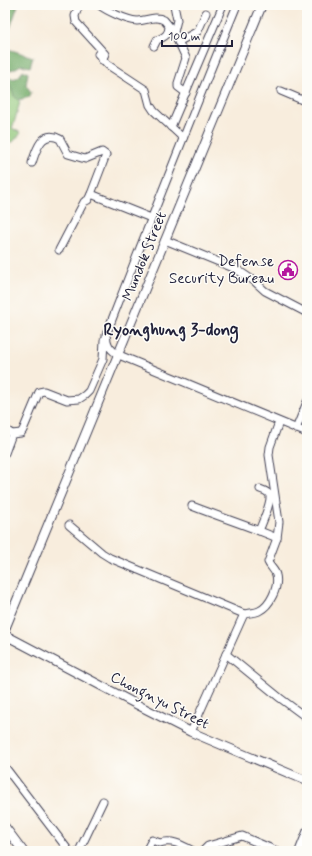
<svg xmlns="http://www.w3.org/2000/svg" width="312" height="856" viewBox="0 0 312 856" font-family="Mynerve,sans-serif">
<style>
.green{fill:#92c87a;stroke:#5a755a}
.forest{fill:#75ac6a;stroke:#4c6752}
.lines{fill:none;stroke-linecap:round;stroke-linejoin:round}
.minor-casing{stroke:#424053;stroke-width:9}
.major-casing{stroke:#424053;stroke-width:10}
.minor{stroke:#fff;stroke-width:7}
.major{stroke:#fff;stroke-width:8}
.labels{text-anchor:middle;stroke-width:3;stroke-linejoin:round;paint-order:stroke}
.street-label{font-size:15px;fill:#22223b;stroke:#fdfcf7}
.poi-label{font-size:15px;fill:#22223b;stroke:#fdfcf7;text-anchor:end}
.quarter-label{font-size:17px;font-weight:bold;fill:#22223b;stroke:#fdfcf7}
</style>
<rect width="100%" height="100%" fill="#fdfcf7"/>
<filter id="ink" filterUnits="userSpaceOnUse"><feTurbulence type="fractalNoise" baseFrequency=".025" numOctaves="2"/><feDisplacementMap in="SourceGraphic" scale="8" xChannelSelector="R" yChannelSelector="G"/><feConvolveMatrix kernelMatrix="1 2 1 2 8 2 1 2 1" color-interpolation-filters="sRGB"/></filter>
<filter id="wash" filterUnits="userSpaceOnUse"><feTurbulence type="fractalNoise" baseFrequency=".012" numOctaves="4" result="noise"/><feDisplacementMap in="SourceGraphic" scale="16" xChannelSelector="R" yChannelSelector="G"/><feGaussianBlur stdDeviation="0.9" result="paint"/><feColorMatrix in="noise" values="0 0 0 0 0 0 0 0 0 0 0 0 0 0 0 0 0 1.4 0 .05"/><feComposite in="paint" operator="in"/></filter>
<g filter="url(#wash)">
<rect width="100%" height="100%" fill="#f8eddd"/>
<path class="green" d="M5,82H9L14,96L20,102C17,111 16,119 12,128L21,133L13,142H7L6,134L5,133Z"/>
<g class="forest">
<polygon points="5,5 18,5 5,43"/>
<path d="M5,48L33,57L30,67L21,65L14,69L6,71L7,76C15,81 19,78 23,70L28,73L26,85L31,92L30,97L18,100L14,96L9,82H5Z"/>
</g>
</g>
<g filter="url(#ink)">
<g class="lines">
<defs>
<g id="minor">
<polyline points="79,5 75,16 76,22 105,54 102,60"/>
<path d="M99,5C107,11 126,20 137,21C147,21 154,15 164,20L169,26C169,35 164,37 157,40L154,46"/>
<polyline points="174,5 177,20 174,32 186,58 178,83 178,87 186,93"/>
<path d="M237,5C192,115 149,224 106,335C107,345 110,350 119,355L307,433"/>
<polyline points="178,42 198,31 206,13"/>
<polyline points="98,54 108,65 146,90 150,105 154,111 183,138"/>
<polyline points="281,91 307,102"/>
<polyline points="171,127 223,5"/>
<path d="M32,163C36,150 42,129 60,139L68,154L85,159L102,152L106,155L91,194L88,200L84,202L59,250"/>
<polyline points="91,194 151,218"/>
<polyline points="165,240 236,269 254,281 265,291 307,313"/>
<polyline points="5,429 12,434"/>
<polyline points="296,429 307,402"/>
<polyline points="5,453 12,434 21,433 23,430 39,392 44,391 67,400 79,399 85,395 89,391 103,359 104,340"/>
<path d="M192,506C220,517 249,526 277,538"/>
<polyline points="69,525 102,553 110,558 244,614 191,732"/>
<path d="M259,531C262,523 271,504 270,496C269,492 263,490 260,489"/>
<path d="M244,614C248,613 255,613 259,611C270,606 279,587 276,575C275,570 270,567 268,562L277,538L279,522L269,455L270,447L279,422"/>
<polyline points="226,654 280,698 307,718"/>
<polyline points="5,767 69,851"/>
<polyline points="79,851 103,801"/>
<path d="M146,851L152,840L160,843C172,839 182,845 193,851"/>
<polyline points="203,851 208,846 242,836 277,851"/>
<polyline points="299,851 307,831"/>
</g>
<g id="major">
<polyline points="5,629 262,5"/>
<polyline points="5,635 132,702 191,732 307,781"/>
<polyline points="5,827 23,851"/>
</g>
</defs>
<use href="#minor" class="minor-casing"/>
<use href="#major" class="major-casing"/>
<use href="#minor" class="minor"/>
<use href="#major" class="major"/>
</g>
</g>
<defs>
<symbol id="civic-ring" viewBox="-11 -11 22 22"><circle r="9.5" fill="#fdfcf7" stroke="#b5179e" stroke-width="1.5"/><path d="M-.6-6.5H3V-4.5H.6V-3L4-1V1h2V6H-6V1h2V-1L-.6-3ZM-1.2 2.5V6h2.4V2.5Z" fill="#b5179e"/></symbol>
</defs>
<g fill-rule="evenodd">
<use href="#civic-ring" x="277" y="259" width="22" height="22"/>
</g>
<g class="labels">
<g class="street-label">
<text transform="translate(144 256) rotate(-68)" y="5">Mundok Street</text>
<text transform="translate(160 700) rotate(27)" y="5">Chongnyu Street</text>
</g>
<g class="poi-label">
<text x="274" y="266">Defense<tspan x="274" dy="17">Security Bureau</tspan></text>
</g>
<g class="quarter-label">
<text x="171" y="335">Ryonghung 3-dong</text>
</g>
</g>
<rect width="312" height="856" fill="none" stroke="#fdfcf7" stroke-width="20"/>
<path d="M162 40v6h70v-6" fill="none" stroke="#22223b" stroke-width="2"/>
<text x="168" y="40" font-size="12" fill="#22223b" stroke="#fdfcf7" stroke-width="3" paint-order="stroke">100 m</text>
</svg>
